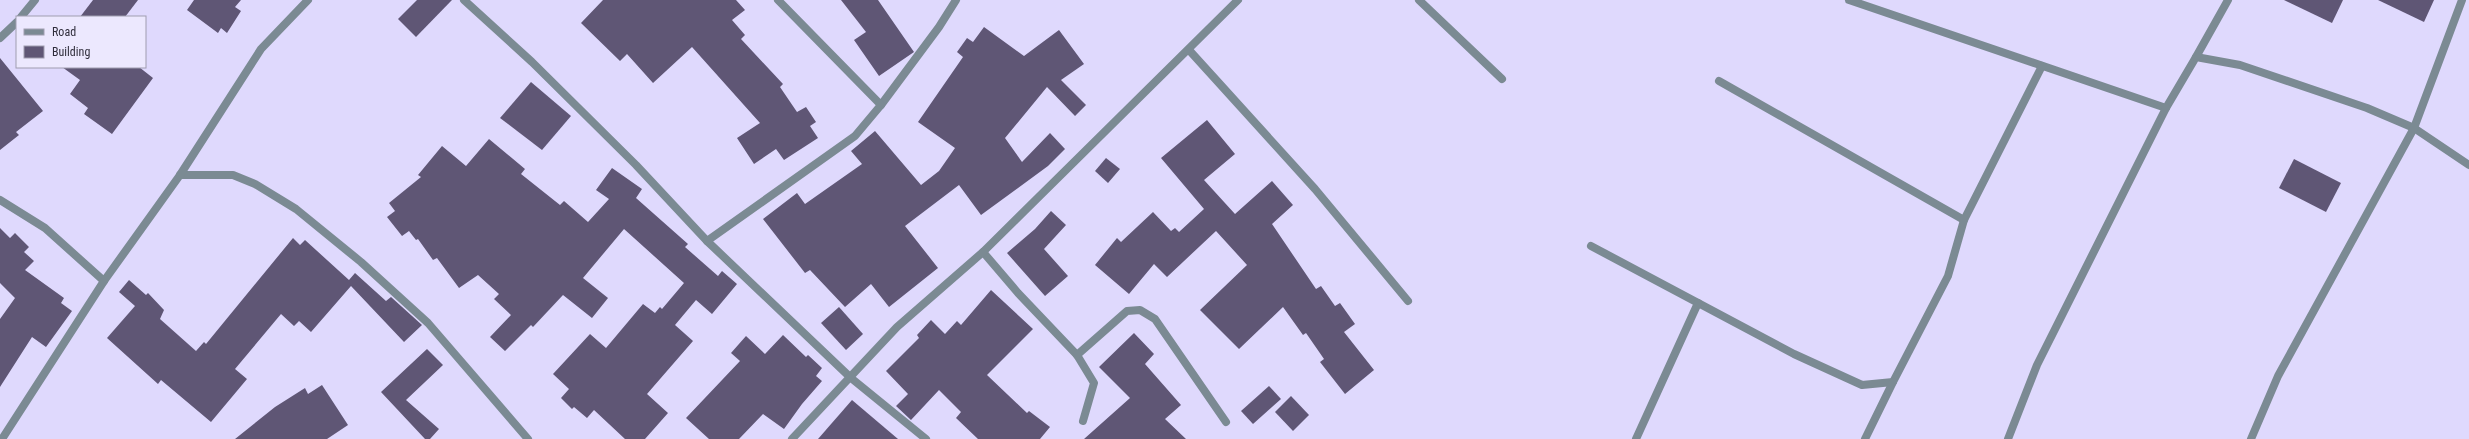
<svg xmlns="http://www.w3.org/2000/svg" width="2469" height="439" viewBox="0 0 2469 439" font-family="'Roboto Condensed',sans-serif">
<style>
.building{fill:#5f5675}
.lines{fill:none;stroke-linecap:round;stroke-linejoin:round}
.service{stroke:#7b8a93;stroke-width:8}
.minor{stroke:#7b8a93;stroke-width:8}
</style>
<rect width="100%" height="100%" fill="#dfd9fd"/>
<g class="building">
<polygon points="93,0 138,0 125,17 80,17"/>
<polygon points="194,0 241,0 235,7 241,11 227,33 221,28 218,33 187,10"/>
<polygon points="417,0 452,0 416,37 398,19"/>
<polygon points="603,0 736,0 745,10 732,20 745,35 741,39 783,84 780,87 797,112 806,107 816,122 810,126 818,138 784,160 776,149 754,164 737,138 760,123 692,47 653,83 627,54 620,61 581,23"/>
<polygon points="841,0 878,0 914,52 879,76 854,40 866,32"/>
<polygon points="2284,0 2343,0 2332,23"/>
<polygon points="2378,0 2434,0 2424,22"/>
<polygon points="984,27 1024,56 1059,30 1084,64 1061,80 1086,105 1075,116 1047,87 1005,138 1022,162 1050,133 1065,149 1048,166 981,215 959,185 905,226 938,268 889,307 871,284 845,307 810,270 805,273 763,219 797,193 805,204 862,164 851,151 875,131 921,185 939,171 955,148 918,122 963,57 957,52 967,38 973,42"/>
<polygon points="0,58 43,111 16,132 19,135 0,150"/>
<polygon points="62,67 139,67 153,78 112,134 84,114 88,108 70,94 80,80"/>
<polygon points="531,82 571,116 542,150 500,118"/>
<polygon points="1207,120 1235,154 1204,180 1235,214 1272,181 1293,205 1272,224 1316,289 1321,286 1335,306 1340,303 1355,324 1344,332 1374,370 1345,394 1320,362 1324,359 1306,333 1303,335 1283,307 1239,349 1200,310 1247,265 1216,231 1167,277 1154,264 1129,294 1095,265 1117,238 1121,242 1153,212 1171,231 1175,228 1179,232 1204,209 1161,158"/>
<polygon points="489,139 525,169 521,174 560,205 564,201 588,222 609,199 596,190 612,168 642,189 636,198 688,244 685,247 718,276 722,271 737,284 712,314 696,300 675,325 693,341 647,394 668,413 645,439 625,439 594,410 587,418 574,407 572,409 561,398 569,389 553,374 590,334 606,348 643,304 655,313 660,307 662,309 684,283 624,229 583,278 608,298 592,318 563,295 533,327 531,325 505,351 490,337 511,315 494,299 499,294 478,275 459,288 437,258 433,260 418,239 416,240 409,231 402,236 387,217 395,211 389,203 421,177 418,175 442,146 466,166"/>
<polygon points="1106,158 1120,169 1108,183 1095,171"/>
<polygon points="2294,159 2341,183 2326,212 2279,188"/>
<polygon points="1051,211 1066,225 1044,249 1068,276 1045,296 1007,253 1035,229"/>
<polygon points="0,228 10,238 15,233 29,247 24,252 34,261 25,270 64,298 61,303 72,311 46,347 32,337 0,387 0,319 15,298 0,283"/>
<polygon points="293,238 300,245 305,240 349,280 355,273 386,301 391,297 422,325 404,342 351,286 311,332 299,321 294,326 281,314 235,369 247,379 211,422 161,380 158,384 107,338 135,306 119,292 129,280 146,295 148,293 164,310 160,319 196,351 204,342 206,344"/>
<polygon points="991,290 1033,329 987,375 1027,413 1029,411 1050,427 1040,439 978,439 956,418 961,412 939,390 911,420 896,406 908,394 886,371 919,338 917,335 931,320 945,334 957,321 961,325"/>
<polygon points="839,307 863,334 846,350 821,323"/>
<polygon points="1134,333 1154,354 1145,364 1181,405 1165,419 1186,439 1084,439 1130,398 1099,367"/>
<polygon points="783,335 806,357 808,355 822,368 816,376 822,381 802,404 784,429 763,414 739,439 709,439 686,418 740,361 731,353 746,336 765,354"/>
<polygon points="427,349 443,365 406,400 439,429 430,439 425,439 381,392"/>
<polygon points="322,385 348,425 327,439 235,439 275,407 305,388 308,394"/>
<polygon points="1269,386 1281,399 1253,424 1241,411"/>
<polygon points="1291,396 1309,415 1293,431 1275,412"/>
<polygon points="852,400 898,439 818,439"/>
</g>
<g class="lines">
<polyline class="service" points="881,105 939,27 956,0"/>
<g class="minor">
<polyline points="464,0 532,62 636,165 707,241 851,378 926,439"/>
<polyline points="1419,0 1502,79"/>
<polyline points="1849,0 2166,108 2196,57 2240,65 2367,108 2414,128 2469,165"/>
<polyline points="21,17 35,0"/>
<polyline points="0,38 17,22"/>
<polyline points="1189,50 1315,189 1408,301"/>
<polyline points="2196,57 2228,0"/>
<polyline points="1719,81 1964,220"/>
<polyline points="180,175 233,175 255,184 296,209 361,262 428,323 528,439"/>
<polyline points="0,200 45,228 104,281"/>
<polyline points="707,241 855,136 881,105 778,0"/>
<polyline points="1591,246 1794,354 1862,385 1893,382 1948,276 1964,220 2042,66"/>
<polyline points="983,252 1018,293 1077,355 1094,383 1083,421"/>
<polyline points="1077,355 1127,311 1140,310 1155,319 1226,422"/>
<polyline points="2,439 104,281 180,175 261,49 308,0"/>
<polyline points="792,439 897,327 983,252 1238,0"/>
<polyline points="1636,439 1698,303"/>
<polyline points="1865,439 1893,382"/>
<polyline points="2008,439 2037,365 2166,108"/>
<polyline points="2251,439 2278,376 2414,128 2462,0"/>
</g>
</g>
<rect x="16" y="16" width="130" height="52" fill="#ece8fe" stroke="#a09db0"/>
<rect x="24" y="29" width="20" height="6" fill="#7b8a93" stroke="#a09db0"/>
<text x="52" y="36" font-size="12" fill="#2f2d3b">Road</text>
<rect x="24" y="46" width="20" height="12" fill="#5f5675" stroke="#a09db0"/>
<text x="52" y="56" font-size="12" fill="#2f2d3b">Building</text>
</svg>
